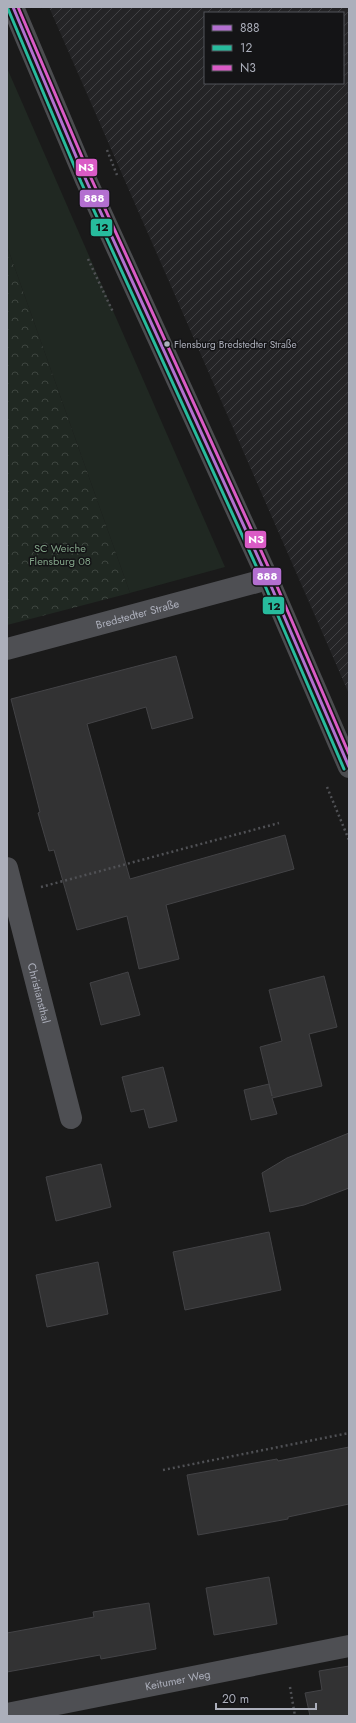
<svg xmlns="http://www.w3.org/2000/svg" width="356" height="1723" viewBox="0 0 356 1723" font-family="Jost,sans-serif">
<style>
.industrial{fill:url(#industrial-furrows);fill-rule:evenodd}
.grass{fill:#202822}
.forest{fill:url(#forest-crowns)}
.building{fill:#323233;stroke:#434346}
.lines{fill:none;stroke-linecap:round;stroke-linejoin:round}
.path{stroke:#505155;stroke-width:2.5;stroke-dasharray:2 3;stroke-linecap:butt}
.minor{stroke:#4e4f53;stroke-width:22}
.major{stroke:#4b4c4f;stroke-width:22}
.bus-1-casing{stroke:#141416;stroke-width:6}
.bus-2-casing{stroke:#141416;stroke-width:6}
.bus-3-casing{stroke:#141416;stroke-width:6}
.bus-1{stroke:#b36fd0;stroke-width:3}
.bus-2{stroke:#27bb9d;stroke-width:3}
.bus-3{stroke:#da5bc6;stroke-width:3}
.bus-dot{fill:#acafbb;stroke:#141416;stroke-width:1.5}
.labels{text-anchor:middle;stroke-width:3;stroke-linejoin:round;paint-order:stroke}
.bus-label{font-size:10px;fill:#acafbb;stroke:#141416;text-anchor:start}
.park-label{font-size:11px;fill:#83a589;stroke:#141416}
.street-label{font-size:11px;fill:#acafbb;stroke:#141416}
.line-badge{stroke:#141416;stroke-width:1.5}
.badge-label{font-size:11px;text-anchor:middle;font-weight:bold;fill:#fff}
.pale-badge-label{font-size:11px;text-anchor:middle;font-weight:bold;fill:#111}
</style>
<defs>
<pattern id="industrial-furrows" width="10" height="10" patternUnits="userSpaceOnUse"><rect width="10" height="10" fill="#242426"/><path d="M-1 1l2-2M0 10L10 0M9 11l2-2" fill="none" stroke="#414144"/></pattern>
<pattern id="forest-crowns" width="20" height="18" patternUnits="userSpaceOnUse"><rect width="20" height="18" fill="#202822"/><path d="M2 6a3 3 0 1 1 6 0M12 15a3 3 0 1 1 6 0" fill="none" stroke="#3e4540"/></pattern>
</defs>
<rect width="100%" height="100%" fill="#1a1a1a"/>
<path class="industrial" d="M49,7H349V694L282,540ZM205,13H343V83H205Z"/>
<polygon class="grass" points="7,68 225,567 130,593 7,246"/>
<polygon class="forest" points="7,246 130,593 7,625"/>
<g class="building">
<polygon points="176,656 193,718 152,729 146,707 87,724 130,879 285,835 294,869 166,905 179,959 139,969 127,916 77,930 54,850 49,851 38,813 40,812 11,699"/>
<polygon points="128,972 140,1015 101,1025 90,983"/>
<polygon points="324,976 337,1027 309,1034 322,1086 272,1098 277,1114 251,1120 244,1090 269,1084 272,1096 260,1047 282,1041 269,990"/>
<polygon points="163,1067 177,1121 149,1128 144,1109 131,1112 122,1077"/>
<polygon points="349,1133 349,1188 304,1205 270,1212 262,1173 287,1158"/>
<polygon points="101,1164 111,1207 56,1221 46,1177"/>
<polygon points="269,1232 281,1290 185,1310 173,1252"/>
<polygon points="98,1262 108,1314 47,1327 36,1275"/>
<polygon points="349,1447 349,1504 288,1517 288,1519 198,1535 187,1475 277,1459 278,1461"/>
<polygon points="269,1577 277,1624 214,1635 206,1588"/>
<polygon points="149,1603 156,1649 101,1659 100,1655 7,1672 7,1633 94,1617 93,1612"/>
<polygon points="349,1666 349,1716 310,1716 305,1693 322,1690 319,1671"/>
</g>
<g class="lines">
<g class="path">
<polyline points="107,150 117,175"/>
<polyline points="88,259 113,312"/>
<polyline points="327,787 349,840"/>
<polyline points="41,887 279,823"/>
<polyline points="163,1470 349,1433"/>
<polyline points="290,1687 295,1716"/>
</g>
<g class="minor">
<path id="s1" d="M7,649L268,579"/>
<path id="s2" d="M7,868L71,1118"/>
<path id="s3" d="M7,1714L349,1646"/>
</g>
<polyline class="major" points="13,7 86,180 268,579 349,767"/>
<defs>
<polyline id="bus-1" points="13,7 86,180 268,579 349,767"/>
<polyline id="bus-2" points="8,9 81,182 263,581 344,769"/>
<polyline id="bus-3" points="18,7 91,178 273,577 349,754"/>
</defs>
<use href="#bus-1" class="bus-1-casing"/>
<use href="#bus-2" class="bus-2-casing"/>
<use href="#bus-3" class="bus-3-casing"/>
<use href="#bus-1" class="bus-1"/>
<use href="#bus-2" class="bus-2"/>
<use href="#bus-3" class="bus-3"/>
</g>
<circle class="bus-dot" cx="167" cy="344" r="3.5"/>
<g class="labels">
<g class="bus-label">
<text x="174" y="348">Flensburg Bredstedter Straße</text>
</g>
<g class="park-label">
<text x="60" y="552">SC Weiche<tspan x="60" dy="13">Flensburg 08</tspan></text>
</g>
<g class="street-label">
<text dy="4" stroke="none"><textPath href="#s1" startOffset="135">Bredstedter Straße</textPath></text>
<text dy="4" stroke="none"><textPath href="#s2" startOffset="129">Christiansthal</textPath></text>
<text dy="4" stroke="none"><textPath href="#s3" startOffset="174">Keitumer Weg</textPath></text>
</g>
</g>
<g class="line-badge">
<rect x="75" y="158" width="23" height="19" rx="4" fill="#da5bc6"/>
<rect x="79" y="189" width="31" height="19" rx="4" fill="#b36fd0"/>
<rect x="90" y="218" width="23" height="19" rx="4" fill="#27bb9d"/>
<rect x="244" y="530" width="23" height="19" rx="4" fill="#da5bc6"/>
<rect x="252" y="567" width="30" height="19" rx="4" fill="#b36fd0"/>
<rect x="262" y="596" width="23" height="19" rx="4" fill="#27bb9d"/>
</g>
<g class="badge-label">
<text x="86" y="171">N3</text>
<text x="94" y="202">888</text>
<text x="256" y="543">N3</text>
<text x="267" y="580">888</text>
</g>
<g class="pale-badge-label">
<text x="102" y="231">12</text>
<text x="274" y="610">12</text>
</g>
<rect width="356" height="1723" fill="none" stroke="#acafbb" stroke-width="16"/>
<rect x="204" y="12" width="140" height="72" fill="#141416" stroke="#515258"/>
<rect x="212" y="25" width="20" height="6" fill="#b36fd0" stroke="#515258"/>
<text x="240" y="32" font-size="12" fill="#acafbb">888</text>
<rect x="212" y="45" width="20" height="6" fill="#27bb9d" stroke="#515258"/>
<text x="240" y="52" font-size="12" fill="#acafbb">12</text>
<rect x="212" y="65" width="20" height="6" fill="#da5bc6" stroke="#515258"/>
<text x="240" y="72" font-size="12" fill="#acafbb">N3</text>
<path d="M216 1703v6h100v-6" fill="none" stroke="#acafbb" stroke-width="2"/>
<text x="222" y="1703" font-size="12" fill="#acafbb" stroke="#141416" stroke-width="3" paint-order="stroke">20 m</text>
</svg>
